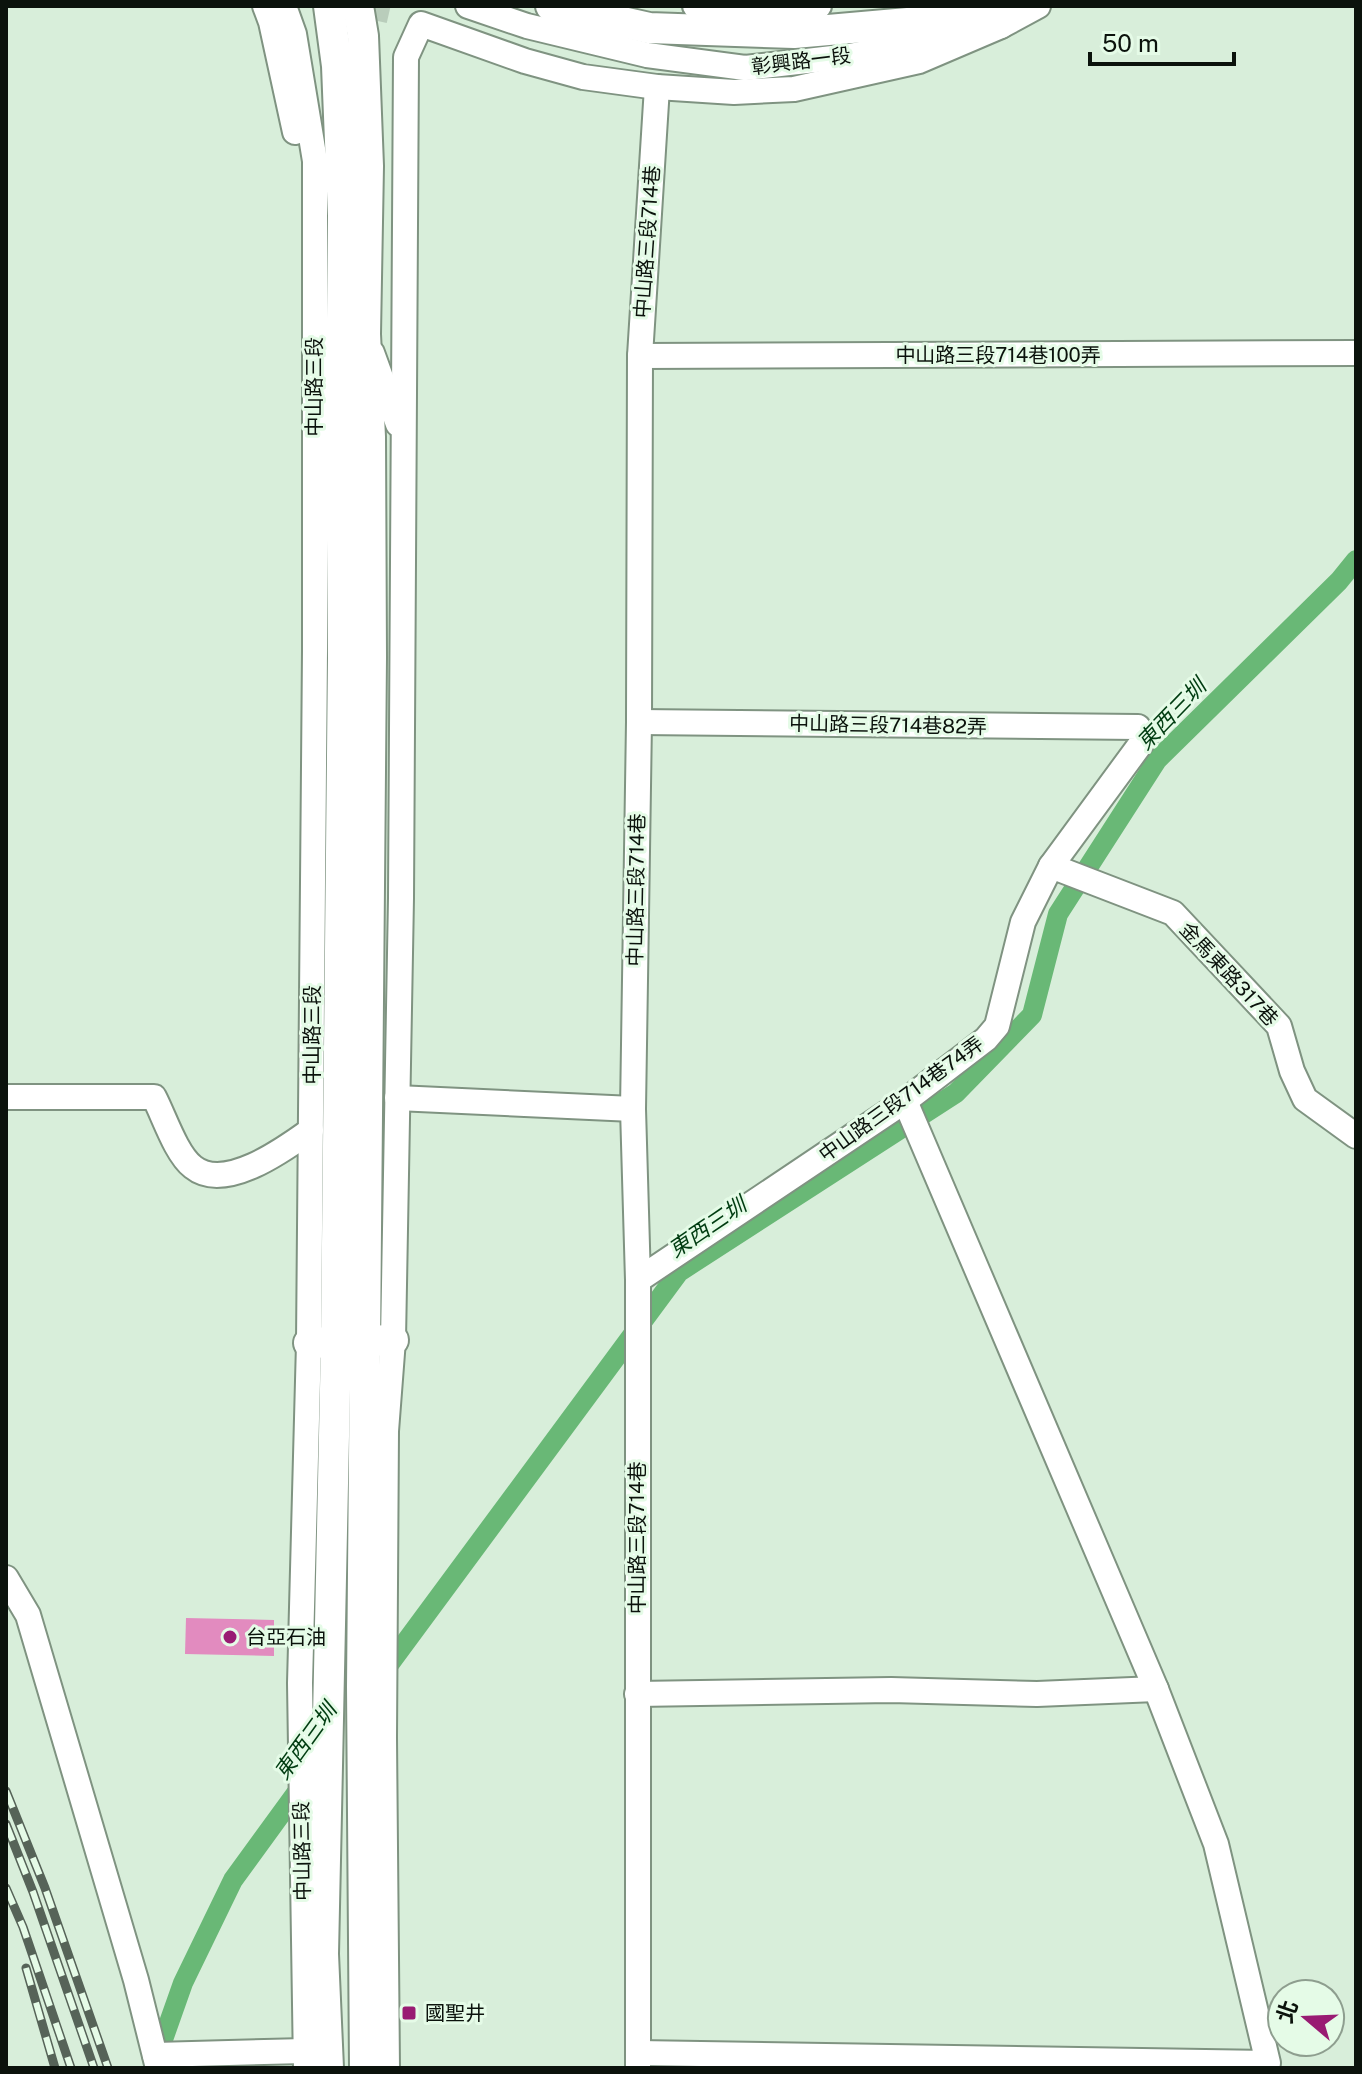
<svg xmlns="http://www.w3.org/2000/svg" width="1362" height="2074" viewBox="0 0 1362 2074" font-family="'Public Sans','Noto Sans TC',sans-serif">
<style>
.lines{fill:none;stroke-linecap:round;stroke-linejoin:round}
.canal{stroke:#69b876;stroke-width:20}
.building{fill:#e28bbf}
.minor-tunnel{stroke:#b9cdbb;stroke-width:24;stroke-dasharray:24 12;stroke-linecap:butt}
.minor-casing{stroke:#7f9381;stroke-width:28}
.major-casing{stroke:#7f9381;stroke-width:34}
.minor{stroke:#fff;stroke-width:24}
.major{stroke:#fff;stroke-width:30}
.rail-casing{stroke:#566358;stroke-width:9}
.rail{stroke:#e5fbe7;stroke-width:6;stroke-dasharray:18;stroke-linecap:butt}
.poi-dot{fill:#991b73;stroke:#e5fbe7;stroke-width:3}
.labels{text-anchor:middle;stroke-width:6;stroke-linejoin:round;paint-order:stroke}
.street-label{font-size:20px;fill:#0b120c;stroke:#e5fbe7}
.poi-label{font-size:20px;fill:#0b120c;stroke:#e5fbe7;text-anchor:start}
.water-label{font-size:22px;font-style:italic;fill:#003c11;stroke:#e5fbe7}
</style>
<rect width="100%" height="100%" fill="#d8eeda"/>
<g class="lines">
<g class="canal">
<polyline points="382,1674 679,1272 956,1093 1032,1015 1058,914 1157,760 1339,581 1356,560"/>
<polyline points="154,2065 183,1983 233,1880 305,1781"/>
</g>
</g>
<polygon class="building" points="186,1618 274,1620 274,1656 185,1654"/>
<g class="lines">
<polyline class="minor-tunnel" points="366,6 401,14"/>
<defs>
<g id="minor">
<polyline points="265,6 271,22 295,132"/>
<polyline points="284,6 294,34 315,161 315,651 309,1343 300,1683 306,2068"/>
<polyline points="468,6 527,26 647,55 745,68 850,56 951,36"/>
<polyline points="695,6 756,11 819,6"/>
<polyline points="987,29 1001,26 1038,6"/>
<polyline points="372,353 398,424"/>
<polyline points="640,356 1356,353"/>
<polyline points="1051,866 1173,913 1279,1026 1292,1071 1305,1099 1356,1136"/>
<path d="M6,1097H154C164,1116 176,1154 193,1167C225,1193 286,1148 311,1130"/>
<polyline points="397,1098 633,1109"/>
<polyline points="638,1280 905,1101 986,1039 997,1026 1023,922 1051,866 1145,738 1138,727 639,722"/>
<polyline points="6,1578 28,1615 136,1980 158,2068"/>
<polyline points="637,1694 891,1690 1037,1694 1156,1689"/>
<polyline points="638,2053 1268,2063 1216,1844 1156,1689 905,1101"/>
<polyline points="155,2055 305,2051"/>
<polyline points="387,2068 384,1738 386,1431 393,1340 401,898 406,57 421,24 525,61 583,77 657,87 734,92 794,89 919,61 1001,26"/>
<polyline points="638,2068 638,1280 633,1109 639,722 640,356 657,87"/>
</g>
<g id="major">
<polyline points="358,6 363,36 368,166 365,334 370,437 371,657 362,1687 365,2068"/>
<polyline points="551,6 649,28 794,33 965,18 1001,6"/>
<polyline points="309,1343 393,1340"/>
<polyline points="328,2068 323,1954 336,1342 343,658 341,422 343,216 337,66 329,6"/>
</g>
</defs>
<use href="#minor" class="minor-casing"/>
<use href="#major" class="major-casing"/>
<use href="#minor" class="minor"/>
<use href="#major" class="major"/>
<defs>
<g id="rail">
<polyline points="6,1791 45,1888 108,2068"/>
<polyline points="6,1824 33,1892 94,2068"/>
<polyline points="6,1888 23,1927 71,2068"/>
<polyline points="26,1968 55,2068"/>
</g>
</defs>
<use href="#rail" class="rail-casing"/>
<use href="#rail" class="rail"/>
</g>
<g class="poi-dot">
<circle cx="230" cy="1637" r="8"/>
<rect x="401" y="2005" width="16" height="16" rx="4"/>
</g>
<g class="labels">
<g class="street-label">
<text transform="translate(801 61) rotate(-7)" y="7">彰興路一段</text>
<text transform="translate(647 242) rotate(-86)" y="7">中山路三段714巷</text>
<text x="998" y="362">中山路三段714巷100弄</text>
<text transform="translate(314 387) rotate(-90)" y="7">中山路三段</text>
<text transform="translate(888 725) rotate(1)" y="7">中山路三段714巷82弄</text>
<text transform="translate(636 890) rotate(-89)" y="7">中山路三段714巷</text>
<text transform="translate(1229 974) rotate(47)" y="7">金馬東路317巷</text>
<text transform="translate(312 1035) rotate(-90)" y="7">中山路三段</text>
<text transform="translate(901 1099) rotate(-36)" y="7">中山路三段714巷74弄</text>
<text transform="translate(637 1538) rotate(-90)" y="7">中山路三段714巷</text>
<text transform="translate(302 1851) rotate(-91)" y="7">中山路三段</text>
</g>
<g class="poi-label">
<text x="246" y="1644">台亞石油</text>
<text x="425" y="2020">國聖井</text>
</g>
<g class="water-label">
<text transform="translate(1171 714) rotate(-46)" y="8">東西三圳</text>
<text transform="translate(707 1227) rotate(-34)" y="8">東西三圳</text>
<text transform="translate(305 1741) rotate(-54)" y="8">東西三圳</text>
</g>
</g>
<rect width="1362" height="2074" fill="none" stroke="#0b120c" stroke-width="16"/>
<g transform="translate(1306 2018) rotate(289)"><circle r="38" fill="#e5fbe7" stroke="#8e9e8f" stroke-width="2"/>
<path d="M0-6L14 30L0 20L-14 30Z" fill="#991b73"/>
<text y="-12" font-size="22" font-weight="bold" text-anchor="middle" fill="#0b120c">北</text>
</g>
<path d="M1090 52v12h144v-12" fill="none" stroke="#0b120c" stroke-width="4"/>
<text x="1102" y="52" font-size="24" fill="#0b120c" stroke="#e5fbe7" stroke-width="6" paint-order="stroke">50 m</text>
</svg>
